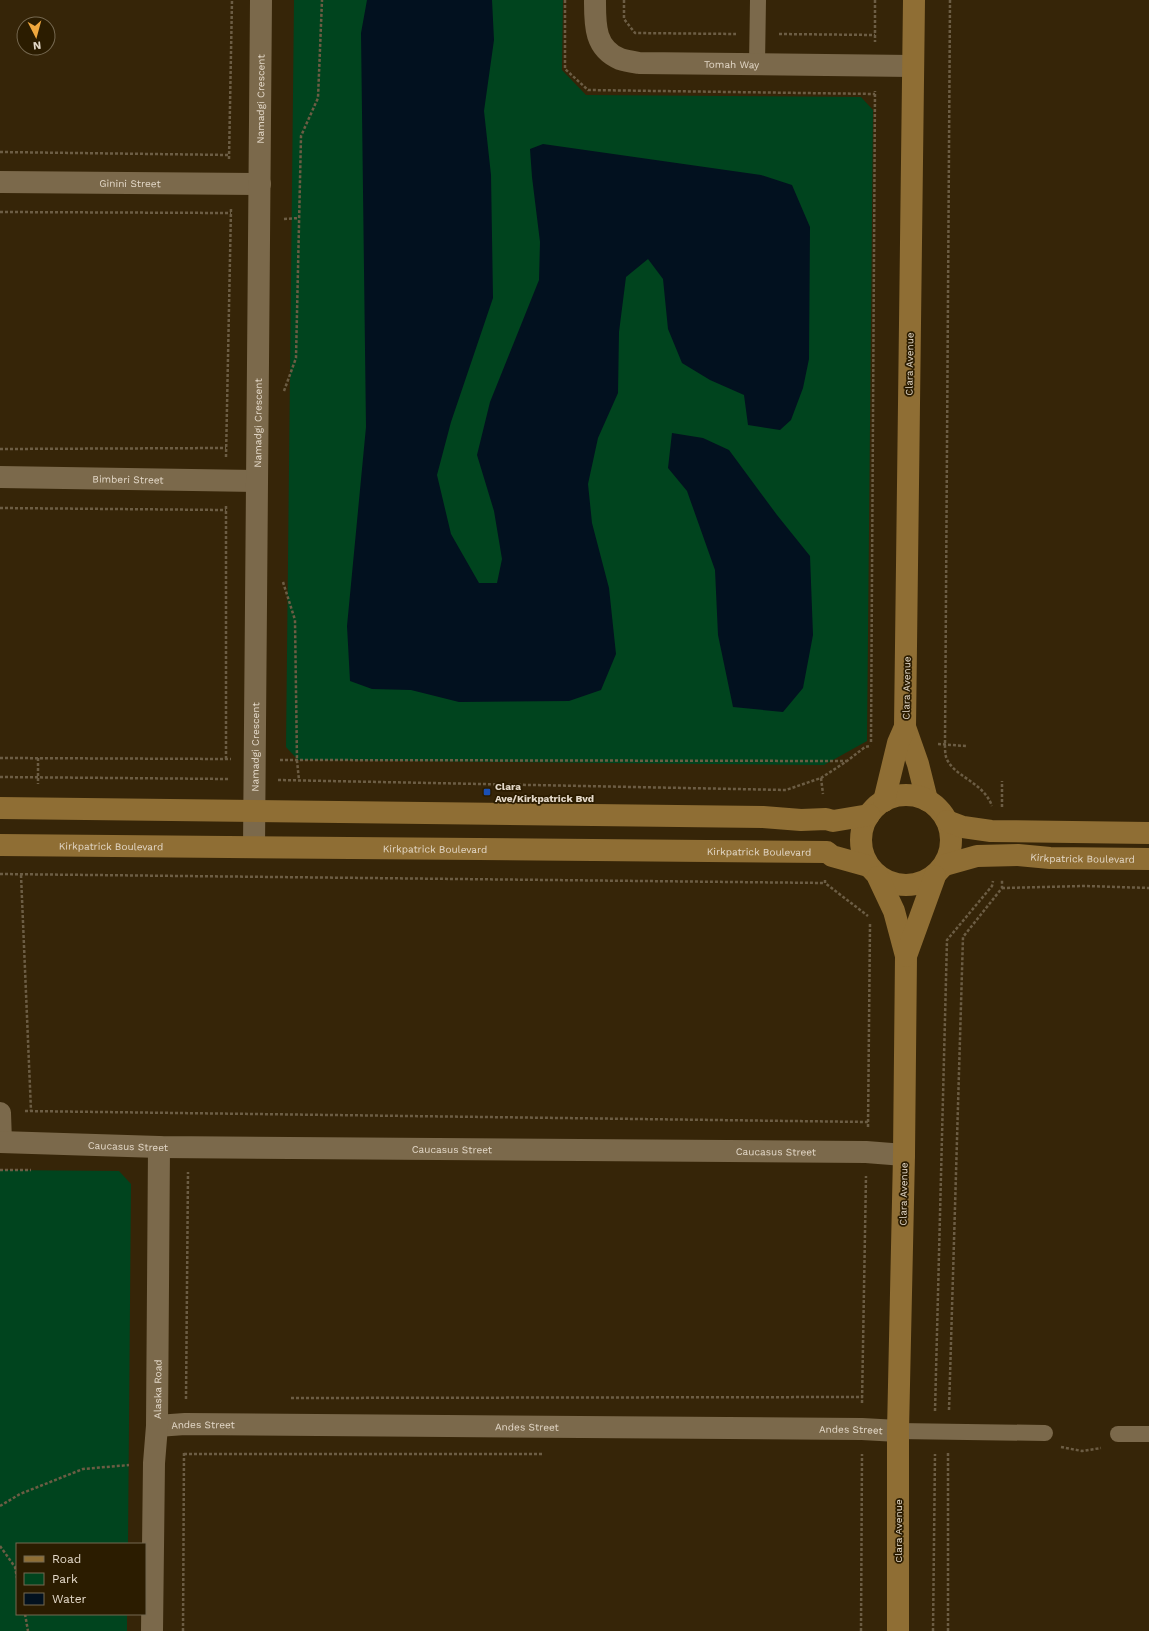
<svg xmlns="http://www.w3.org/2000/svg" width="1149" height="1631" viewBox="0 0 1149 1631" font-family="'Work Sans',sans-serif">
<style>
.green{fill:#00441e}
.water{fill:#02111f}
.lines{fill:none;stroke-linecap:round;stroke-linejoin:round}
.path{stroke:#6c5d44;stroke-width:2.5;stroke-dasharray:3 2;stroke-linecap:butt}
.lane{stroke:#7b694b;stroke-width:16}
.street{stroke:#7b694b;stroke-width:22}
.secondary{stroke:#8f6e34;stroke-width:22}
.transit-dot{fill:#1a4fb4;stroke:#2b1c00;stroke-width:1.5}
.labels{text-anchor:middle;stroke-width:3.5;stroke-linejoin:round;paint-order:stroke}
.street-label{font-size:10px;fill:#e4d9c9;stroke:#2b1c00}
.poi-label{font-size:10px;font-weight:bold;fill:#e4d9c9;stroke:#2b1c00;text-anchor:start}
</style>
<rect width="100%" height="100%" fill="#362508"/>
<g class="green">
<polygon points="294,0 563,0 562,70 586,95 861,97 873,110 867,741 824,765 298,760 286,747"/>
<polygon points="0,1170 119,1171 131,1184 128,1544 17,1544 17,1614 127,1614 127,1631 0,1631"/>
</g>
<g class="water">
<polygon points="367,0 492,0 494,40 484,111 491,175 493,298 451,422 437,475 451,534 479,583 497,583 502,559 494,511 477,455 490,402 539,280 540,242 532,177 530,149 543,144 761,175 792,185 810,227 809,359 803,388 791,420 780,430 748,425 744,395 710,380 682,363 668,329 663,279 648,259 626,277 619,332 618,393 598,438 588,484 592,523 609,588 616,654 601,690 569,701 459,702 411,690 372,689 350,681 347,626 366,427 361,33"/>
<polygon points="672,433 703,438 729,450 777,515 810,556 813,635 803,688 783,712 733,707 718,635 715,570 687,491 668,468"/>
</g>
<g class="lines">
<g class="path">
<polyline points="565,0 565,69 588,90 875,94"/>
<polyline points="624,0 624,19 635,33 736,34"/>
<polyline points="875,0 875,42"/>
<path d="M950,0L945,744C945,748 945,753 946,757C953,777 983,781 992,806"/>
<polyline points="779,34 875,35"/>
<polyline points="0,152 229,155"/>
<polyline points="229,159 232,0"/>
<polyline points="0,212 231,213"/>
<polyline points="284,219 299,218"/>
<polyline points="284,391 296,358 301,136 318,98 322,0"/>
<polyline points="0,449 226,448"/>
<polyline points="226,457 231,208"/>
<polyline points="0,508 226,510"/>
<polyline points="283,582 295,620 297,761 299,780"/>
<polyline points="871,742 875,91"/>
<polyline points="938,744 966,746"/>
<polyline points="0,758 231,759"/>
<polyline points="38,758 38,784"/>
<polyline points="226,759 226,506"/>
<polyline points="280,760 847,761"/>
<polyline points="0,777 229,779"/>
<polyline points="821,778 823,794"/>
<polyline points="278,780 786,790 821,778 847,761 865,747 871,746"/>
<polyline points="1002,807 1002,781"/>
<polyline points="0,874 825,883"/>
<polyline points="21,875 31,1111"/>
<polyline points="825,880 825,883 868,916"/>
<polyline points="1002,888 1085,886 1149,888"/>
<polyline points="25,1111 868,1122"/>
<polyline points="868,1127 870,924"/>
<polyline points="0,1170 31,1170"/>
<polyline points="291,1398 863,1397"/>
<polyline points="186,1399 188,1172"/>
<polyline points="862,1403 866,1176"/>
<polyline points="949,1410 963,937 1002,888 1002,880"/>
<polyline points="935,1411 947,940 992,886 993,881"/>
<polyline points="1061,1447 1082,1451 1101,1448"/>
<polyline points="184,1454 542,1454"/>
<polyline points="0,1506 20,1494 83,1469 129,1465"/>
<polyline points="0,1546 15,1567 17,1578"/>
<polyline points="25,1614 28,1631"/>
<polyline points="183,1631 184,1452"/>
<polyline points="861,1631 862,1454"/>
<polyline points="933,1631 935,1454"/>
<polyline points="948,1631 948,1453"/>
</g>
<g class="lane">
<polyline points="757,64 758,0"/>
<polyline points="898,1431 1045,1433"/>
<polyline points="1118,1434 1149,1434"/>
</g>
<g class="street">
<path id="s1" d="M595,0C595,24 594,48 620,59C626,61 633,62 639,63L912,66"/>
<path id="s2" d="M0,182L260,184"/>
<path id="s3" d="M0,477L257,481"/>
<path id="s4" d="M254,847L261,0"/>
<polyline points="0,1113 1,1142"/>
<path id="s5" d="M0,1142L159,1147L866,1152L904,1155"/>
<path id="s6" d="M157,1426L185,1424L862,1429L898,1431"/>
<path id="s7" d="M152,1631L154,1463L157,1426L159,1147"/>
</g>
<g class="secondary">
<polyline points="914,0 905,727 918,764 927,800"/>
<circle cx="906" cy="840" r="45"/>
<polyline points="884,801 898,743 905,727"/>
<polyline points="0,808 763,817 801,820 826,819 833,821 869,815"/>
<polyline points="947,821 963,827 991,831 1149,833"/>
<path id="s8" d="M0,845L827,852L832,856L868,866"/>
<path id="s9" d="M945,865L977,856L1018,855L1050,858L1149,859"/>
<polyline points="878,877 894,911 906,956 904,1155 898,1431 898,1631"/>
<polyline points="906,956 935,876"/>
</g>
</g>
<rect class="transit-dot" x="483" y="788" width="8" height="8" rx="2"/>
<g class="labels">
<g class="street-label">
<text dy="4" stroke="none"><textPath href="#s1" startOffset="181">Tomah Way</textPath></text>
<text dy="4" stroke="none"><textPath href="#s4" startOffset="748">Namadgi Crescent</textPath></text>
<text dy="4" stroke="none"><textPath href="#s2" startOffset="130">Ginini Street</textPath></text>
<text transform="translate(909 364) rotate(-89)" y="4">Clara Avenue</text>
<text dy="4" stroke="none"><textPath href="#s4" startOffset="424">Namadgi Crescent</textPath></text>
<text dy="4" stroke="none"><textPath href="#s3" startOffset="128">Bimberi Street</textPath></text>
<text transform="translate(906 688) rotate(-89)" y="4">Clara Avenue</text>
<text dy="4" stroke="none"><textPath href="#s4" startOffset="100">Namadgi Crescent</textPath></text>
<text dy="4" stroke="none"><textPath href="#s8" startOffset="111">Kirkpatrick Boulevard</textPath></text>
<text dy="4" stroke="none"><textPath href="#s8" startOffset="435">Kirkpatrick Boulevard</textPath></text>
<text dy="4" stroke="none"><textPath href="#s8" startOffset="759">Kirkpatrick Boulevard</textPath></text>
<text dy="4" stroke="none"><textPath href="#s9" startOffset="139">Kirkpatrick Boulevard</textPath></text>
<text dy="4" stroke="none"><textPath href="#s5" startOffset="128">Caucasus Street</textPath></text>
<text dy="4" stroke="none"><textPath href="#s5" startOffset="452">Caucasus Street</textPath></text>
<text dy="4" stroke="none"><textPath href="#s5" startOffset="776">Caucasus Street</textPath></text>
<text transform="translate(903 1194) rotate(-89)" y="4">Clara Avenue</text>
<text dy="4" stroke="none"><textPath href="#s7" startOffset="242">Alaska Road</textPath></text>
<text dy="4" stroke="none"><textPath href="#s6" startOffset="46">Andes Street</textPath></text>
<text dy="4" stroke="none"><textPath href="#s6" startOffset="370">Andes Street</textPath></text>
<text dy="4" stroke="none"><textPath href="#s6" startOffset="694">Andes Street</textPath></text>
<text transform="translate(898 1531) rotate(-90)" y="4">Clara Avenue</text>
</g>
<g class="poi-label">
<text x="495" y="790">Clara<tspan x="495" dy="12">Ave/Kirkpatrick Bvd</tspan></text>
</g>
</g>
<rect x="16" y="1543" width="130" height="72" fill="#2b1c00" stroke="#756850"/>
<rect x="24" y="1556" width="20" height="6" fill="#8f6e34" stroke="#756850"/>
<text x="52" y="1563" font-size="12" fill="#e4d9c9">Road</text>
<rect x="24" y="1573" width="20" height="12" fill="#00441e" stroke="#756850"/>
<text x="52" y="1583" font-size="12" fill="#e4d9c9">Park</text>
<rect x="24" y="1593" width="20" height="12" fill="#02111f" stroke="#756850"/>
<text x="52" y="1603" font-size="12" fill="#e4d9c9">Water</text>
<g transform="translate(36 36) rotate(174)"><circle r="19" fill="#2b1c00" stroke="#756850"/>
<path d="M0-3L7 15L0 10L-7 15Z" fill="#efa73e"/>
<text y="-6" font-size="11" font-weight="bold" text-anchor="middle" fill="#e4d9c9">N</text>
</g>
</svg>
